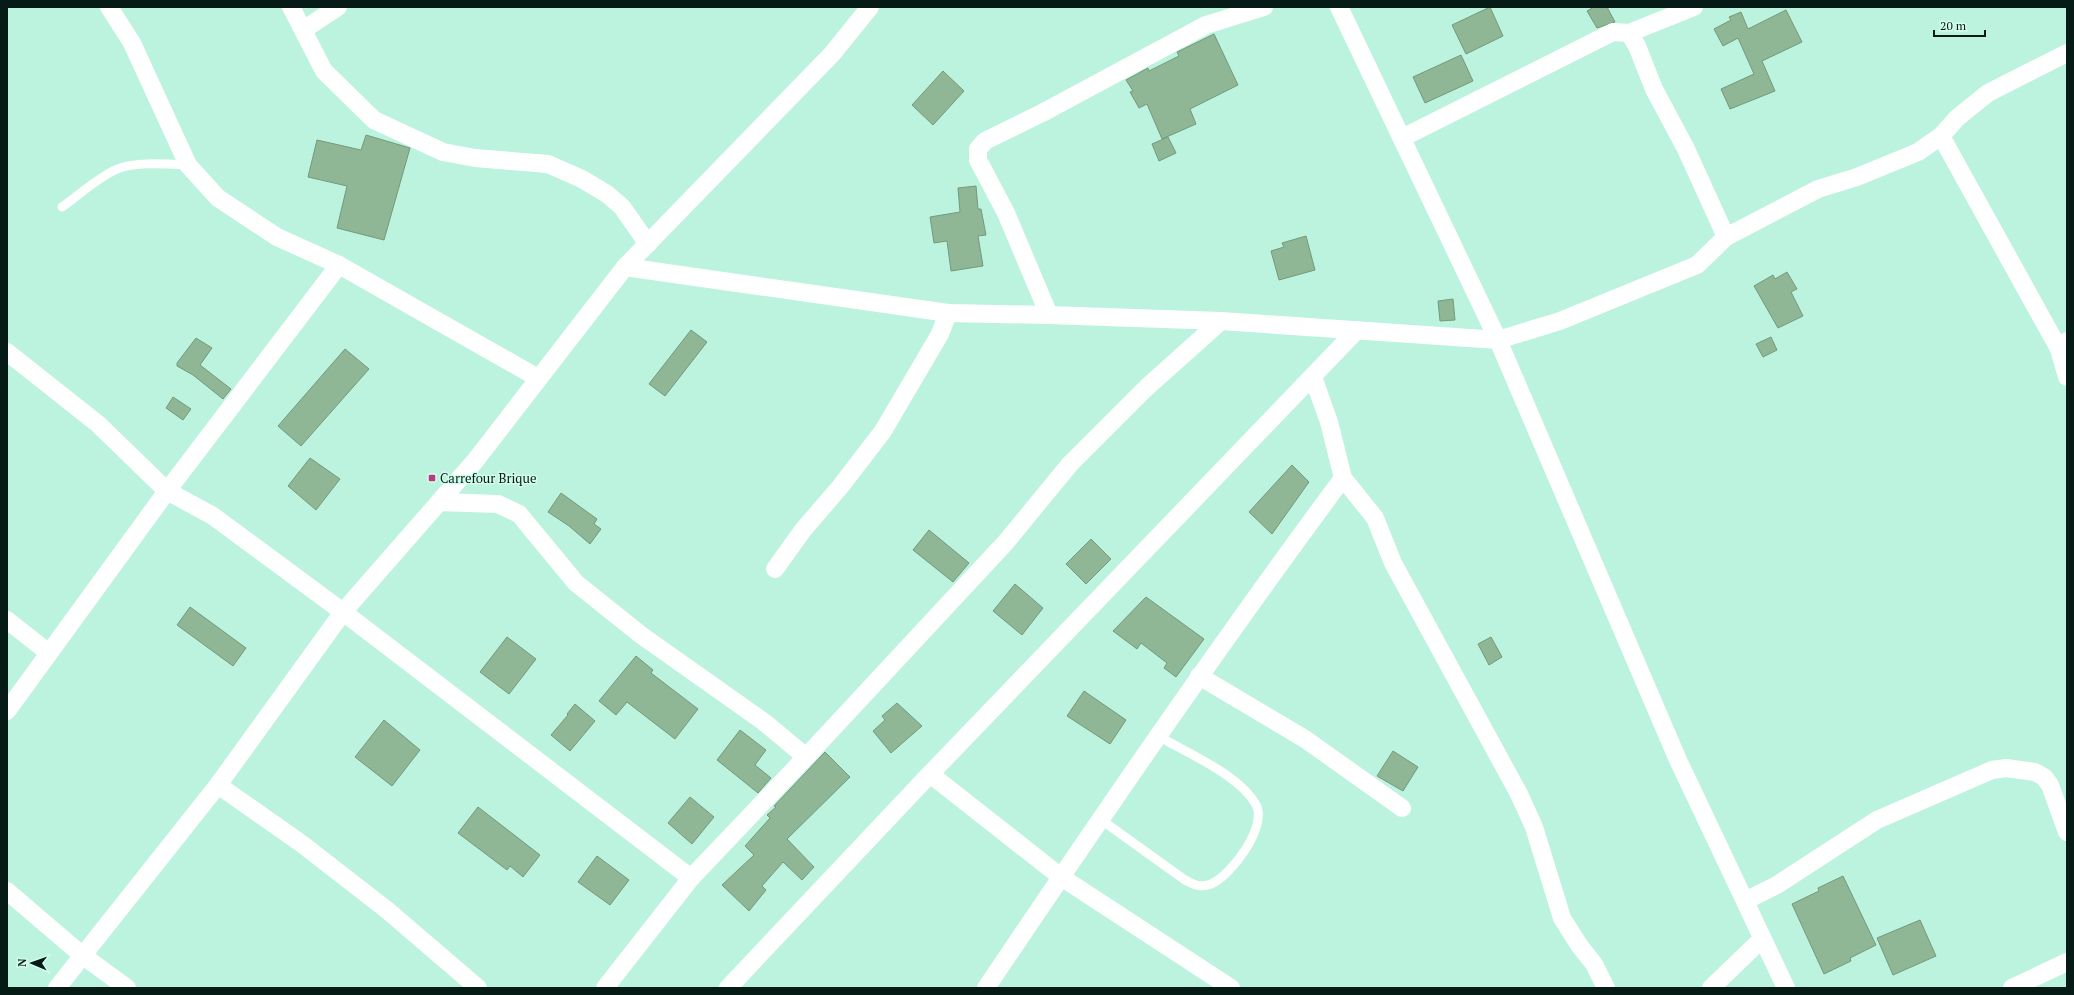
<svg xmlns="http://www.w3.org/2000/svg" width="2074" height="995" viewBox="0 0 2074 995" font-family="'PT Serif',serif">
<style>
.building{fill:#8fb796;stroke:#739a7a}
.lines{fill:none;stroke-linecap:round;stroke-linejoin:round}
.lane{stroke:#fff;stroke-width:9}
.street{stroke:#fff;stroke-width:18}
.poi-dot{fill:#bb3982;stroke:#d2fded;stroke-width:1.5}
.labels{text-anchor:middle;stroke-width:3;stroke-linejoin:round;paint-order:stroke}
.poi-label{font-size:13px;fill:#061b15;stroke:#d2fded;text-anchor:start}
</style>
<rect width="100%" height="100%" fill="#bcf3de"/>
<g class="building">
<polygon points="1490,7 1503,36 1466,54 1452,25"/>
<polygon points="1594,7 1607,7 1615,22 1597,28 1587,11"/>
<polygon points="1786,10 1802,42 1762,61 1775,91 1730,109 1721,89 1754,74 1738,38 1723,46 1714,29 1731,20 1729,17 1741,12 1748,29"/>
<polygon points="1214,34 1238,85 1190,109 1196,124 1162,139 1147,104 1139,108 1130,92 1133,91 1126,80 1148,68 1149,71 1179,56 1177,52"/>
<polygon points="1461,55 1473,81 1425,103 1413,77"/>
<polygon points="943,71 964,91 933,125 912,105"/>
<polygon points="366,135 410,148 384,240 337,228 347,186 308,177 317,140 361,150"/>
<polygon points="1168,137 1176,153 1159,161 1152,144"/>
<polygon points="976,186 978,209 981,209 986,235 978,236 983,266 951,271 947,241 934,243 930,217 960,212 958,188"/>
<polygon points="1306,236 1315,270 1279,280 1271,251 1284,247 1282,243"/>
<polygon points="1787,272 1797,289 1791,292 1803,316 1778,328 1754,286 1773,275 1775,279"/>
<polygon points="1453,299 1455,320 1440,321 1438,301"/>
<polygon points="691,330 707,342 665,396 649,384"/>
<polygon points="1771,337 1777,350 1763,357 1756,344"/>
<polygon points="196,338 212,348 200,365 231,389 223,399 193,375 177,366 177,363"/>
<polygon points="345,349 369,369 301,446 278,426"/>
<polygon points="173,397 191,409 183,420 166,408"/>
<polygon points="310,458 340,479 316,510 288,486"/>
<polygon points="1292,465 1309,482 1272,534 1249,512"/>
<polygon points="561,493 597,519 594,524 601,529 590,544 569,526 548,512"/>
<polygon points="929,530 969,563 953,582 913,550"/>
<polygon points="1091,539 1111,559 1086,584 1066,564"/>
<polygon points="1015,584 1043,608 1022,635 993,611"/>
<polygon points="1146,597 1204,639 1176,677 1164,668 1167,663 1141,643 1137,649 1113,631"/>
<polygon points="190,607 246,648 233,666 177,625"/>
<polygon points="507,637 536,659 509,694 480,672"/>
<polygon points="1491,637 1502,657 1489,665 1478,644"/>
<polygon points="636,656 653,670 651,673 698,709 675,739 627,702 616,715 599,701"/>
<polygon points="1084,691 1126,720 1110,744 1067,716"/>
<polygon points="897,703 922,726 891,753 873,731 885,720 882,716"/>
<polygon points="575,704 595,721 570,751 551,735 568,715 567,714"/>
<polygon points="384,720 420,750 392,786 355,757"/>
<polygon points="740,730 766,750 755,765 771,778 758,793 717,760"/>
<polygon points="1393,751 1418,767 1403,791 1377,776"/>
<polygon points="825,752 850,777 787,839 814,867 802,880 783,862 762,886 766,890 749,911 722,885 754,855 745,846 770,818 767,815 776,807 774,806"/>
<polygon points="690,797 714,817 692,844 668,823"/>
<polygon points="478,807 540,855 523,877 510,866 507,870 458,833"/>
<polygon points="597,856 629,880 610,905 578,882"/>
<polygon points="1843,876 1876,945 1850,958 1851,961 1824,974 1792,904 1819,891 1818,888"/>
<polygon points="1920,920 1936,956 1893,975 1877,938"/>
</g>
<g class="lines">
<g class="lane">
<path d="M62,207C79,195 96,179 115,170C134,161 167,164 188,165"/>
<path d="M1100,819L1185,880C1194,885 1201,888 1211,884C1231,876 1268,826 1256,805C1241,776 1186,752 1158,736"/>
</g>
<g class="street">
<polyline points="109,7 132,43 188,165 218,198 277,237 339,265 538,378"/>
<polyline points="291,7 324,71 374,120 443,152 475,158 548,164 582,179 607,194 622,207 648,244"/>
<polyline points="1339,7 1498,340 1678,760 1786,988"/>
<polyline points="303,30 338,7"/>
<polyline points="1629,33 1694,7"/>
<polyline points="1941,136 2059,349 2067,341"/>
<polyline points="1402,138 1613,32 1629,33 1637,46 1654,89 1686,149 1726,237"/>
<polyline points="625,267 948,313 1049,315 1221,321 1498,340 1560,321 1697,265 1726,237 1818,189 1857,177 1918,152 1941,136 1957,118 1988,93 2067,53"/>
<polyline points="1049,315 1006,213 978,160 978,149 985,141 1042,113 1206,25 1264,7"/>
<polyline points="2059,349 2067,377"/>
<polyline points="7,352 98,424 167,491 213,516 343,612 691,878"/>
<polyline points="1313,377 1329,422 1343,478 1375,518 1393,563 1519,794 1534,827 1562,918 1579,945 1594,964 1606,988"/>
<polyline points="439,502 498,504 519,514 576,583 641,635 764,722 806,757"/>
<polyline points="775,569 803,530 840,487 883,431 940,334 948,313"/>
<polyline points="7,620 49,653"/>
<polyline points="1199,676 1305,739 1402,808"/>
<polyline points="7,711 167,491 339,265"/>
<polyline points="930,774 1061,877 1231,988"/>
<polyline points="218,785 302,844 387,910 478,988"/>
<polyline points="7,891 82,955 127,988"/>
<polyline points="1745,901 1777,885 1877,820 1992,770 2006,768 2035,772 2044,777 2050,785 2067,832"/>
<polyline points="57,988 218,785 343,612 475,461 625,267 832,54 870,7"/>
<polyline points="605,988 691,878 806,757 1006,542 1070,464 1146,388 1221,321"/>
<polyline points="728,988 930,774 1357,330"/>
<path d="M986,988C1102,816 1219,645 1343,478"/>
<polyline points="1711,988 1762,939"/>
<polyline points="2012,988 2067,962"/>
</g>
</g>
<rect class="poi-dot" x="428" y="474" width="8" height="8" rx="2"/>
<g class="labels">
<g class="poi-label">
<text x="440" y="483">Carrefour Brique</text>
</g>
</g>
<rect width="2074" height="995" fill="none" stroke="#061b15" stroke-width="16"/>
<g transform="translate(32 963) rotate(272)" stroke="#d2fded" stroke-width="3" paint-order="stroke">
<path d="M0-3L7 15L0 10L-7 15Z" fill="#061b15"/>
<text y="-6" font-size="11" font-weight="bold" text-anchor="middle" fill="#061b15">N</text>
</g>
<path d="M1934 30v6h51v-6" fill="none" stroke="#061b15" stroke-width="2"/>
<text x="1940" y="30" font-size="12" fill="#061b15" stroke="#d2fded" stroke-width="3" paint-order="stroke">20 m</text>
</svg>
